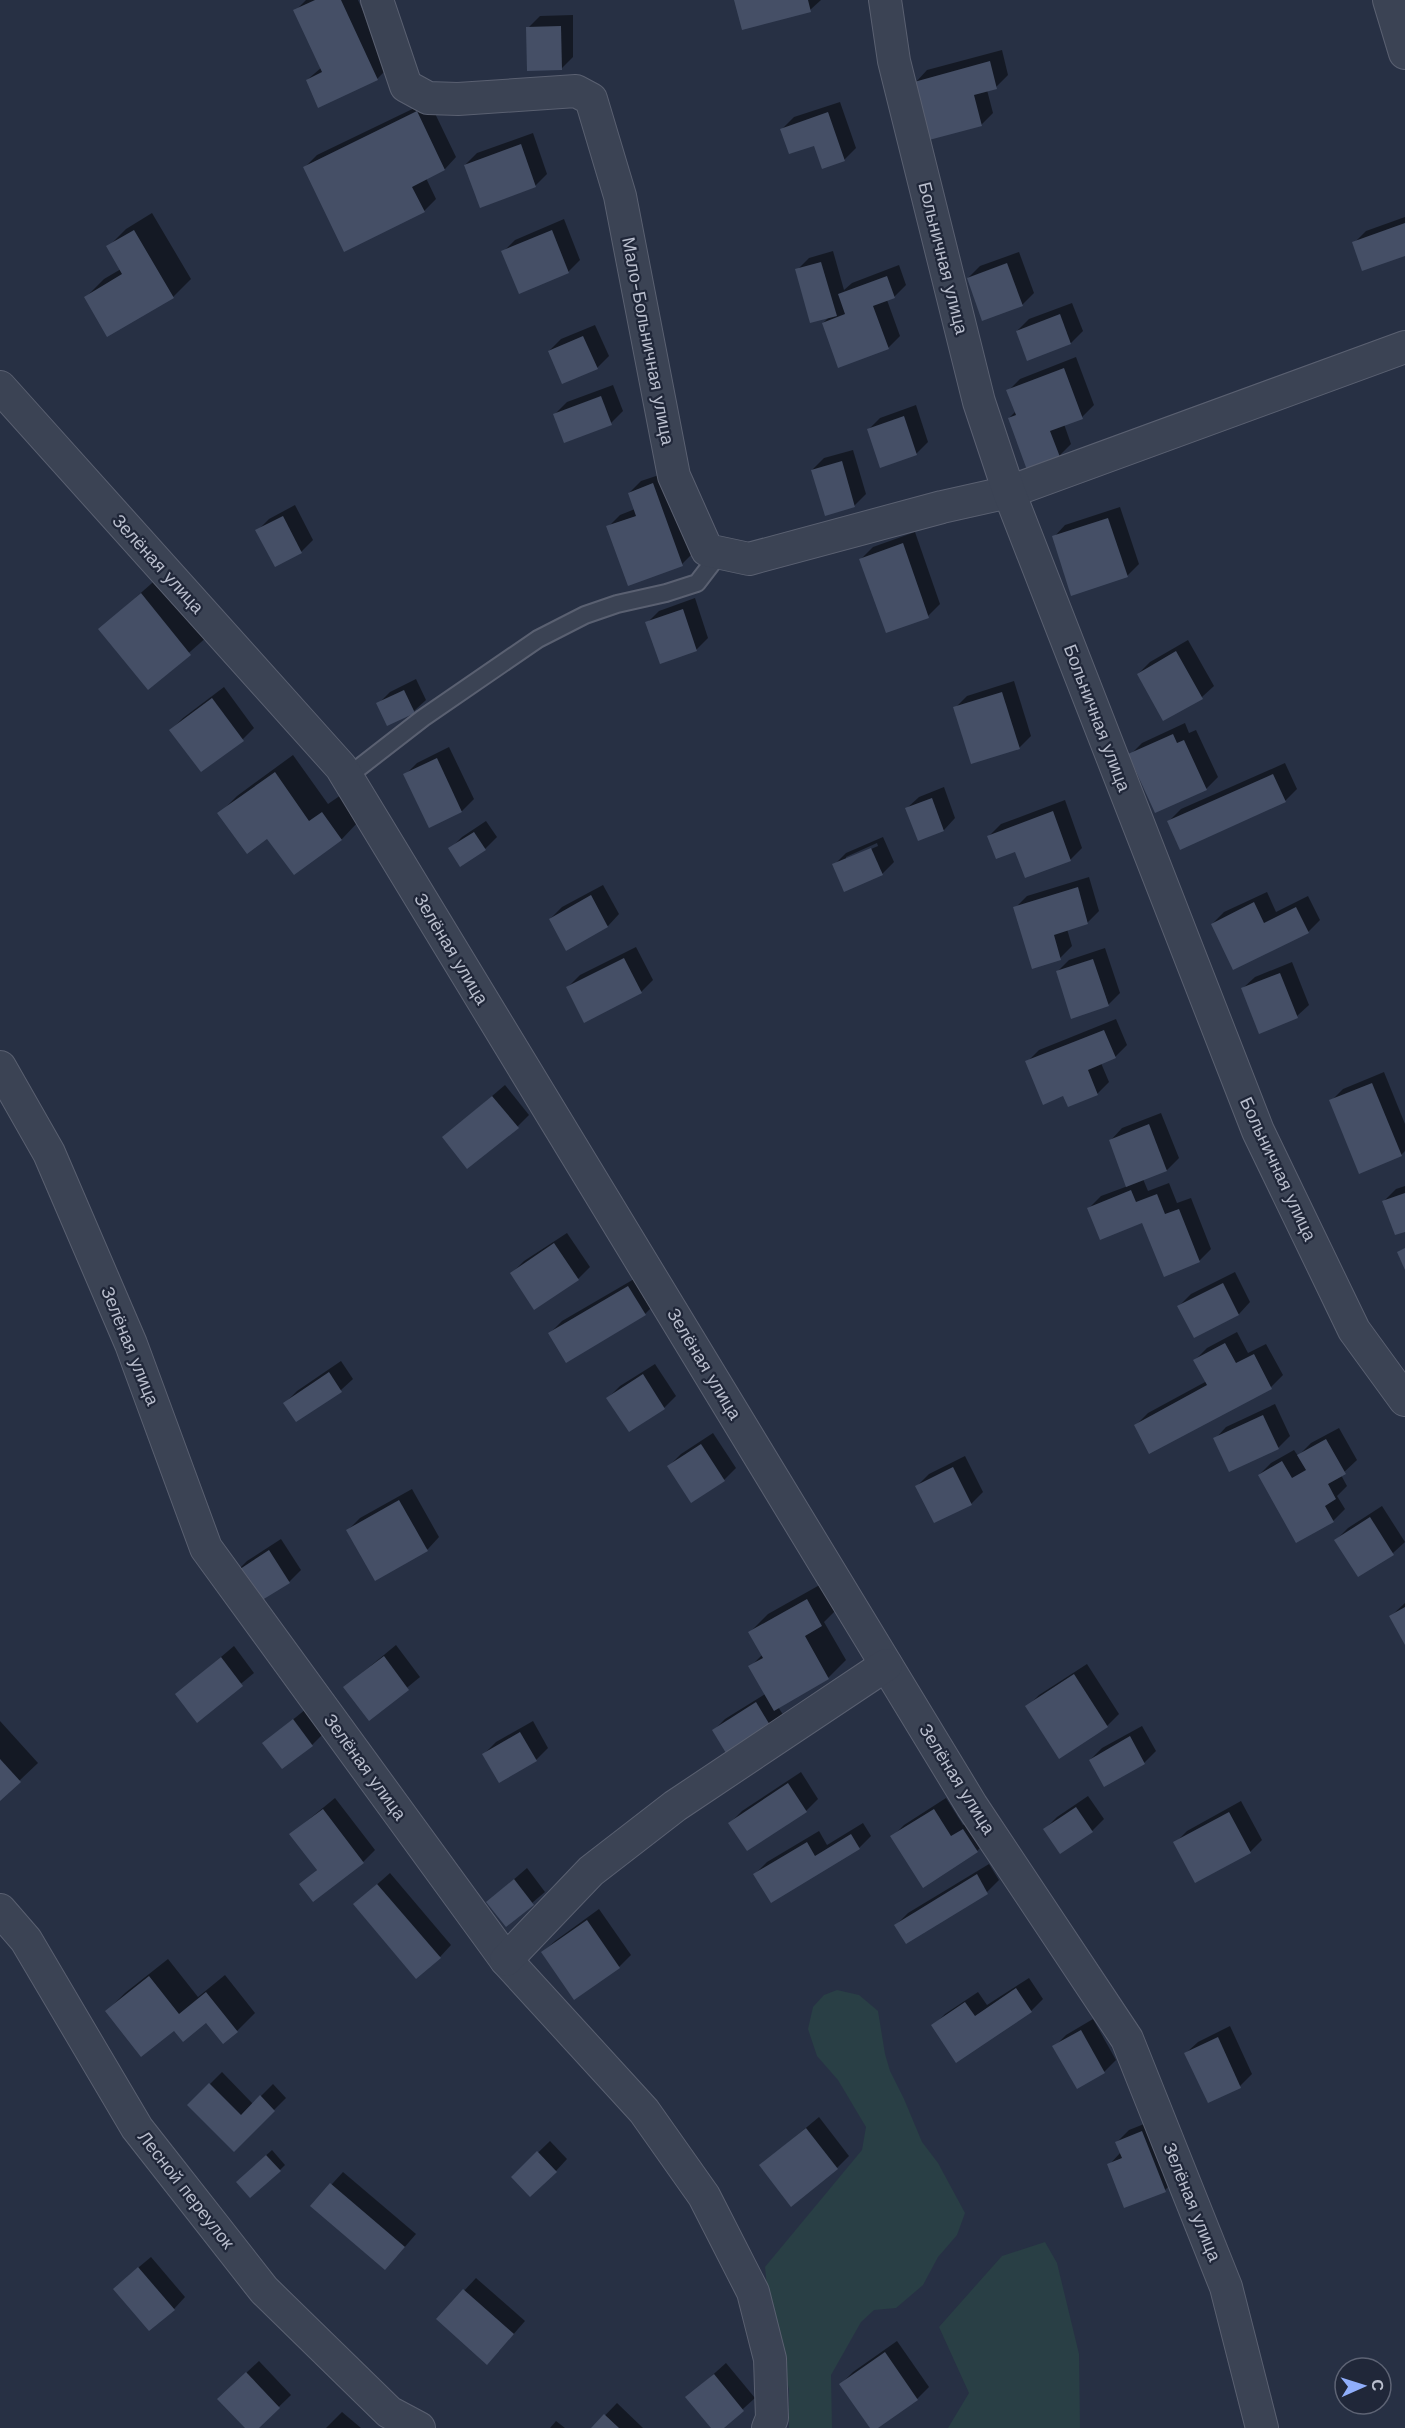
<svg xmlns="http://www.w3.org/2000/svg" width="1405" height="2428" viewBox="0 0 1405 2428" font-family="'Work Sans',sans-serif">
<style>
.green{fill:#293f45}
.shadow{fill:#0007;fill-rule:evenodd}
.building{fill:#454f66}
.lines{fill:none;stroke-linecap:round;stroke-linejoin:round}
.service-casing{stroke:#5a6071;stroke-width:20}
.minor-casing{stroke:#5a6071;stroke-width:34}
.service{stroke:#3b4354;stroke-width:16}
.minor{stroke:#3b4354;stroke-width:32}
.labels{text-anchor:middle;stroke-width:4.5;stroke-linejoin:round;paint-order:stroke}
.street-label{font-size:18px;fill:#b9becd;stroke:#202739}
</style>
<rect width="100%" height="100%" fill="#273044"/>
<g class="green">
<polygon points="837,1990 859,1995 878,2011 885,2054 890,2071 904,2099 922,2142 938,2163 965,2213 957,2235 938,2257 923,2285 896,2308 874,2310 861,2322 831,2375 832,2428 789,2428 789,2389 779,2353 768,2296 765,2267 862,2150 866,2127 838,2080 817,2056 808,2029 813,2007 824,1995"/>
<polygon points="1045,2242 1057,2263 1079,2354 1080,2428 948,2428 969,2393 939,2327 1002,2256"/>
</g>
<g class="shadow">
<polygon points="306,0 358,0 389,67 377,79 307,80 322,67 295,11"/>
<polygon points="736,0 821,0 810,10"/>
<polygon points="573,15 573,57 561,69 528,28 540,16"/>
<polygon points="1002,50 1008,75 996,87 987,90 993,113 981,125 916,82 927,70"/>
<polygon points="429,101 456,157 445,169 426,178 436,199 424,211 305,167 317,155"/>
<polygon points="840,102 856,148 844,160 782,129 794,117"/>
<polygon points="533,133 547,174 535,186 465,165 477,153"/>
<polygon points="152,213 191,279 173,297 86,297 104,279 121,269 108,247 126,229"/>
<polygon points="1405,217 1405,254 1354,243 1366,231"/>
<polygon points="564,219 580,260 568,272 503,252 515,240"/>
<polygon points="833,251 844,290 852,283 899,265 906,285 894,297 887,300 900,336 888,348 823,323 830,316 797,270 809,258"/>
<polygon points="1019,252 1034,293 1022,305 968,278 980,266"/>
<polygon points="1072,303 1083,331 1071,343 1028,359 1017,331 1029,319"/>
<polygon points="595,325 609,356 597,368 549,351 561,339"/>
<polygon points="1076,357 1094,405 1082,417 1064,424 1071,444 1059,456 1009,418 1016,411 1008,391 1020,379"/>
<polygon points="613,385 623,411 611,423 555,414 567,402"/>
<polygon points="916,405 928,442 916,454 868,430 880,418"/>
<polygon points="853,450 866,494 854,506 812,470 824,458"/>
<polygon points="665,473 694,552 682,564 608,527 620,515 635,509 629,493 641,481"/>
<polygon points="295,505 313,540 301,552 257,531 269,519"/>
<polygon points="1120,507 1139,564 1127,576 1054,537 1065,525"/>
<polygon points="915,532 940,604 928,616 887,631 861,559 873,547"/>
<polygon points="160,576 208,636 149,688 100,629"/>
<polygon points="695,598 708,638 696,650 647,623 659,611"/>
<polygon points="1188,640 1214,686 1202,697 1164,719 1138,674 1150,662"/>
<polygon points="416,679 426,700 414,711 378,704 390,692"/>
<polygon points="1014,681 1031,736 1019,748 955,708 967,696"/>
<polygon points="224,687 254,728 243,739 171,730 183,718"/>
<polygon points="1185,723 1189,733 1196,730 1218,777 1206,789 1130,755 1142,743"/>
<polygon points="449,747 474,799 462,811 429,826 405,775 417,763"/>
<polygon points="293,755 328,804 341,795 359,821 342,839 294,873 268,837 219,814 237,796"/>
<polygon points="1285,763 1297,789 1285,801 1169,821 1181,809"/>
<polygon points="944,787 955,818 944,830 918,839 907,808 919,797"/>
<polygon points="1065,800 1082,848 1070,860 1016,850 989,836 1001,824"/>
<polygon points="486,821 497,837 485,849 450,849 462,837"/>
<path d="M883,837L894,862L882,874L834,865L846,853ZM877,843L878,846L846,860V857Z"/>
<polygon points="1089,877 1099,911 1087,923 1067,929 1072,946 1060,958 1033,967 1015,908 1027,896"/>
<polygon points="603,885 619,914 608,926 550,919 562,907"/>
<polygon points="1267,892 1276,912 1308,896 1320,920 1308,932 1212,924 1224,912"/>
<polygon points="636,947 653,980 641,992 568,987 580,975"/>
<polygon points="1105,948 1120,993 1108,1005 1057,972 1069,960"/>
<polygon points="1292,962 1309,1005 1297,1016 1243,988 1255,977"/>
<polygon points="1116,1019 1127,1045 1115,1057 1101,1063 1109,1082 1097,1094 1064,1094 1027,1062 1039,1050"/>
<polygon points="1384,1072 1405,1124 1405,1151 1401,1155 1331,1101 1343,1089"/>
<polygon points="505,1085 529,1115 517,1127 444,1137"/>
<polygon points="1161,1113 1179,1158 1167,1170 1143,1179 1148,1191 1169,1183 1177,1203 1191,1198 1211,1249 1199,1261 1143,1221 1089,1208 1101,1196 1128,1186 1111,1140 1122,1128"/>
<polygon points="1405,1186 1405,1230 1384,1201 1396,1189"/>
<polygon points="567,1233 590,1267 578,1279 512,1273 524,1261"/>
<polygon points="1235,1272 1250,1302 1239,1314 1194,1336 1179,1306 1191,1294"/>
<polygon points="641,1275 657,1302 645,1314 550,1333 562,1321"/>
<polygon points="1237,1332 1248,1353 1266,1344 1283,1375 1271,1387 1136,1425 1148,1413 1207,1381 1195,1360 1207,1348"/>
<polygon points="341,1361 353,1379 341,1390 296,1420 285,1403 297,1391"/>
<polygon points="655,1364 676,1396 664,1408 608,1398 620,1386"/>
<polygon points="1275,1404 1290,1436 1278,1448 1215,1439 1226,1427"/>
<polygon points="1339,1428 1357,1460 1341,1475 1347,1486 1337,1496 1345,1509 1333,1521 1259,1475 1271,1463 1294,1450 1298,1456 1311,1443"/>
<polygon points="713,1433 736,1468 724,1480 669,1466 681,1454"/>
<polygon points="965,1456 983,1492 971,1504 917,1486 929,1474"/>
<polygon points="412,1489 439,1537 428,1549 376,1579 348,1530 360,1518"/>
<polygon points="1382,1506 1405,1542 1393,1553 1336,1540 1348,1528"/>
<polygon points="281,1539 301,1570 289,1582 235,1573 247,1561"/>
<polygon points="825,1582 839,1607 824,1622 846,1660 828,1678 778,1707 784,1716 772,1728 713,1731 725,1719 765,1694 750,1667 763,1654 750,1632 768,1614"/>
<polygon points="1405,1603 1405,1642 1391,1616"/>
<polygon points="396,1645 420,1677 369,1719 345,1687"/>
<polygon points="234,1646 254,1673 197,1720 177,1694"/>
<polygon points="1087,1664 1119,1714 1107,1726 1059,1757 1027,1707 1039,1695"/>
<polygon points="306,1709 324,1733 312,1745 282,1767 264,1743"/>
<polygon points="0,1721 38,1763 0,1799"/>
<polygon points="533,1721 548,1748 536,1760 484,1754 496,1742"/>
<polygon points="1142,1726 1156,1751 1144,1763 1090,1760 1102,1748"/>
<polygon points="801,1772 818,1799 806,1811 730,1823 742,1811"/>
<polygon points="1088,1796 1104,1819 1092,1831 1045,1829 1057,1817"/>
<polygon points="335,1798 375,1850 363,1862 301,1884 318,1869 291,1834"/>
<polygon points="946,1798 963,1825 975,1818 989,1839 977,1851 892,1837 904,1825"/>
<polygon points="1241,1801 1262,1840 1250,1852 1175,1843 1187,1831"/>
<polygon points="863,1823 871,1836 859,1848 755,1874 767,1862 819,1831 827,1845"/>
<polygon points="989,1864 999,1880 987,1892 896,1925 908,1913"/>
<polygon points="527,1868 545,1892 506,1925 488,1902"/>
<polygon points="390,1873 451,1945 440,1957 355,1904"/>
<polygon points="599,1909 631,1955 619,1967 543,1952 555,1941"/>
<polygon points="168,1959 198,1997 225,1975 255,2013 237,2031 206,2021 107,2011 125,1993"/>
<polygon points="1029,1978 1043,1999 1031,2011 933,2026 945,2014 978,1992 987,2005"/>
<polygon points="1093,2019 1116,2060 1104,2072 1054,2047 1066,2035"/>
<polygon points="1230,2026 1252,2074 1240,2086 1209,2101 1186,2053 1198,2042"/>
<polygon points="222,2072 253,2104 273,2084 286,2098 234,2150 189,2105"/>
<polygon points="819,2117 849,2156 837,2168 761,2165"/>
<polygon points="1154,2120 1177,2178 1165,2190 1109,2165 1121,2152 1117,2142 1129,2130"/>
<polygon points="550,2141 567,2159 556,2171 513,2177"/>
<polygon points="272,2150 285,2165 280,2170 243,2176"/>
<polygon points="343,2172 416,2234 397,2256 312,2206"/>
<polygon points="151,2257 185,2297 174,2309 127,2277"/>
<polygon points="476,2278 525,2321 499,2351 438,2319"/>
<polygon points="897,2341 929,2387 917,2399 875,2428 872,2428 841,2384 853,2372"/>
<polygon points="259,2361 291,2395 257,2428 247,2428 231,2387"/>
<polygon points="726,2363 755,2398 722,2428 713,2428 688,2397"/>
<polygon points="617,2403 643,2428 593,2428"/>
<polygon points="342,2412 361,2428 326,2428"/>
<polygon points="556,2421 565,2428 550,2428"/>
</g>
<g class="building">
<polygon points="315,0 341,0 378,80 318,108 306,80 322,72 293,10"/>
<polygon points="734,0 808,0 811,12 742,30"/>
<polygon points="561,26 562,70 527,71 526,27"/>
<polygon points="990,61 997,89 974,95 982,126 929,140 914,82"/>
<polygon points="417,111 445,170 412,187 425,212 344,252 303,167"/>
<polygon points="828,112 845,161 822,169 814,146 789,154 780,129"/>
<polygon points="521,144 536,187 480,208 464,165"/>
<polygon points="1405,223 1405,256 1362,271 1352,242"/>
<polygon points="134,230 174,298 107,337 84,297 122,274 106,246"/>
<polygon points="552,230 569,273 519,294 501,251"/>
<polygon points="821,262 837,316 810,323 795,269"/>
<polygon points="1007,263 1023,306 982,321 967,278"/>
<polygon points="887,276 895,298 873,306 889,349 838,368 822,323 845,314 838,294"/>
<polygon points="1060,314 1071,344 1027,361 1016,331"/>
<polygon points="583,336 598,369 562,384 548,351"/>
<polygon points="1064,368 1083,419 1050,431 1060,457 1027,470 1008,418 1016,415 1006,390"/>
<polygon points="601,396 612,425 564,443 553,414"/>
<polygon points="904,416 917,455 880,468 867,429"/>
<polygon points="842,461 855,507 825,516 811,470"/>
<polygon points="653,483 683,566 628,586 606,526 636,516 628,493"/>
<polygon points="283,516 302,553 275,567 255,530"/>
<polygon points="1108,518 1128,577 1071,596 1052,536"/>
<polygon points="903,543 929,618 886,633 859,559"/>
<polygon points="141,593 191,655 148,690 98,629"/>
<polygon points="683,609 697,651 660,664 645,622"/>
<polygon points="1176,651 1203,699 1163,721 1137,674"/>
<polygon points="404,690 415,713 387,726 376,703"/>
<polygon points="1002,692 1020,749 971,764 953,707"/>
<polygon points="212,698 244,741 201,772 169,730"/>
<polygon points="1173,734 1177,743 1184,740 1207,790 1155,813 1128,754"/>
<polygon points="437,758 462,812 429,828 403,774"/>
<polygon points="275,772 309,821 322,812 342,840 294,875 267,839 247,854 217,813"/>
<polygon points="1273,774 1286,802 1180,850 1167,821"/>
<polygon points="932,798 944,831 918,841 905,808"/>
<polygon points="1053,811 1071,861 1025,878 1015,852 996,859 987,836"/>
<polygon points="474,832 486,850 460,867 448,848"/>
<polygon points="871,848 883,875 844,892 832,864"/>
<polygon points="1078,887 1088,924 1054,935 1061,960 1032,969 1013,907"/>
<polygon points="591,895 608,927 566,951 549,919"/>
<polygon points="1254,902 1264,923 1296,907 1309,933 1233,970 1211,924"/>
<polygon points="624,958 642,993 584,1023 566,987"/>
<polygon points="1093,959 1109,1006 1071,1019 1056,971"/>
<polygon points="1280,973 1298,1018 1259,1034 1241,988"/>
<polygon points="1104,1030 1116,1058 1088,1070 1098,1095 1068,1107 1063,1096 1043,1105 1025,1061"/>
<polygon points="1372,1083 1402,1156 1359,1174 1329,1100"/>
<polygon points="492,1096 519,1128 467,1169 442,1137"/>
<polygon points="1149,1124 1167,1171 1126,1187 1109,1140"/>
<polygon points="1131,1190 1136,1202 1157,1194 1165,1214 1179,1209 1200,1262 1164,1277 1142,1223 1100,1240 1087,1208"/>
<polygon points="1405,1193 1405,1232 1395,1235 1382,1201"/>
<polygon points="554,1243 579,1280 534,1310 510,1273"/>
<polygon points="1405,1248 1405,1270 1397,1252"/>
<polygon points="1223,1283 1239,1315 1194,1338 1177,1306"/>
<polygon points="628,1286 646,1315 566,1363 548,1333"/>
<polygon points="1225,1343 1236,1363 1254,1354 1272,1389 1149,1454 1134,1425 1207,1385 1193,1360"/>
<polygon points="329,1372 342,1392 296,1422 283,1403"/>
<polygon points="643,1374 665,1409 629,1432 606,1398"/>
<polygon points="1263,1415 1279,1449 1229,1472 1213,1438"/>
<polygon points="1326,1439 1346,1474 1328,1484 1336,1499 1325,1506 1334,1522 1296,1543 1258,1475 1282,1461 1292,1478 1306,1470 1297,1455"/>
<polygon points="701,1444 725,1481 691,1503 667,1466"/>
<polygon points="953,1467 972,1505 934,1523 915,1486"/>
<polygon points="399,1500 428,1551 375,1581 346,1530"/>
<polygon points="1370,1517 1394,1555 1358,1577 1334,1540"/>
<polygon points="269,1550 290,1583 254,1605 234,1573"/>
<polygon points="807,1599 822,1626 805,1636 829,1679 774,1711 748,1666 763,1658 748,1632"/>
<polygon points="1405,1607 1405,1645 1389,1616"/>
<polygon points="384,1656 409,1690 369,1721 343,1687"/>
<polygon points="221,1657 243,1686 197,1723 175,1694"/>
<polygon points="1074,1674 1108,1727 1059,1759 1025,1706"/>
<polygon points="756,1702 773,1730 729,1758 712,1730"/>
<polygon points="293,1719 313,1746 282,1769 262,1743"/>
<polygon points="520,1732 537,1761 499,1783 482,1754"/>
<polygon points="1130,1736 1145,1764 1104,1787 1089,1760"/>
<polygon points="0,1759 21,1782 0,1801"/>
<polygon points="788,1783 807,1812 747,1851 728,1823"/>
<polygon points="1076,1807 1093,1832 1060,1854 1043,1829"/>
<polygon points="323,1809 364,1863 313,1902 299,1884 317,1870 289,1834"/>
<polygon points="934,1809 951,1836 963,1829 978,1852 923,1888 890,1836"/>
<polygon points="1229,1812 1251,1853 1195,1883 1173,1842"/>
<polygon points="851,1834 860,1849 771,1903 753,1874 807,1842 815,1856"/>
<polygon points="977,1874 988,1894 906,1944 894,1925"/>
<polygon points="514,1879 534,1905 506,1927 486,1902"/>
<polygon points="377,1884 441,1958 416,1979 353,1904"/>
<polygon points="587,1920 620,1968 574,2000 541,1952"/>
<polygon points="149,1976 179,2014 206,1992 238,2032 223,2044 206,2023 183,2042 174,2031 141,2057 105,2011"/>
<polygon points="1016,1988 1032,2012 956,2063 931,2025 965,2002 975,2016"/>
<polygon points="1081,2030 1105,2073 1077,2089 1052,2046"/>
<polygon points="1218,2037 1241,2088 1208,2103 1184,2053"/>
<polygon points="209,2083 241,2115 260,2095 275,2111 234,2152 187,2105"/>
<polygon points="806,2128 838,2169 791,2207 759,2165"/>
<polygon points="1142,2131 1166,2192 1124,2208 1107,2164 1122,2158 1115,2142"/>
<polygon points="537,2151 557,2172 530,2197 511,2177"/>
<polygon points="266,2155 281,2171 250,2198 236,2182"/>
<polygon points="330,2183 405,2247 385,2270 310,2206"/>
<polygon points="138,2267 175,2310 149,2331 113,2289"/>
<polygon points="463,2289 514,2334 487,2365 436,2319"/>
<polygon points="885,2352 918,2400 878,2428 870,2428 839,2384"/>
<polygon points="246,2372 280,2408 259,2428 245,2428 217,2399"/>
<polygon points="714,2374 744,2411 724,2428 711,2428 685,2397"/>
<polygon points="604,2414 619,2428 591,2428"/>
</g>
<g class="lines">
<defs>
<polyline id="service" points="347,777 423,718 538,639 585,615 617,604 666,593 697,583 720,553"/>
<g id="minor">
<polyline points="377,0 406,86 428,98 458,99 576,91 591,99 620,196 674,476 707,550 749,559 942,507 1009,492 1405,347"/>
<polyline points="885,0 894,61 979,402 1009,492 1258,1131 1354,1330 1405,1400"/>
<polyline points="1389,0 1405,53"/>
<polyline points="0,387 341,767 972,1806 1127,2039 1226,2287 1262,2428"/>
<polyline points="0,1067 49,1153 131,1344 206,1548 506,1960 644,2111 704,2196 753,2292 770,2359 772,2418 768,2428"/>
<polyline points="0,1910 26,1940 137,2128 264,2290 389,2412 419,2428"/>
<polyline points="506,1960 591,1871 675,1806 886,1665"/>
</g>
</defs>
<use href="#service" class="service-casing"/>
<use href="#minor" class="minor-casing"/>
<use href="#service" class="service"/>
<use href="#minor" class="minor"/>
</g>
<g class="labels">
<g class="street-label">
<text transform="translate(943 258) rotate(76)" y="6">Больничная улица</text>
<text transform="translate(648 341) rotate(79)" y="6">Мало-Больничная улица</text>
<text transform="translate(158 564) rotate(48)" y="6">Зелёная улица</text>
<text transform="translate(1097 718) rotate(69)" y="6">Больничная улица</text>
<text transform="translate(451 949) rotate(59)" y="6">Зелёная улица</text>
<text transform="translate(1278 1169) rotate(65)" y="6">Больничная улица</text>
<text transform="translate(130 1346) rotate(68)" y="6">Зелёная улица</text>
<text transform="translate(704 1364) rotate(59)" y="6">Зелёная улица</text>
<text transform="translate(365 1767) rotate(54)" y="6">Зелёная улица</text>
<text transform="translate(957 1779) rotate(58)" y="6">Зелёная улица</text>
<text transform="translate(186 2190) rotate(52)" y="6">Лесной переулок</text>
<text transform="translate(1192 2202) rotate(68)" y="6">Зелёная улица</text>
</g>
</g>
<g transform="translate(1363 2386) rotate(87)"><circle r="28" fill="#202739" stroke="#5d6374" stroke-width="1.5"/>
<path d="M0-4.5L10 22L0 15L-10 22Z" fill="#90aefb"/>
<text y="-9" font-size="16" font-weight="bold" text-anchor="middle" fill="#b9becd">С</text>
</g>
</svg>
